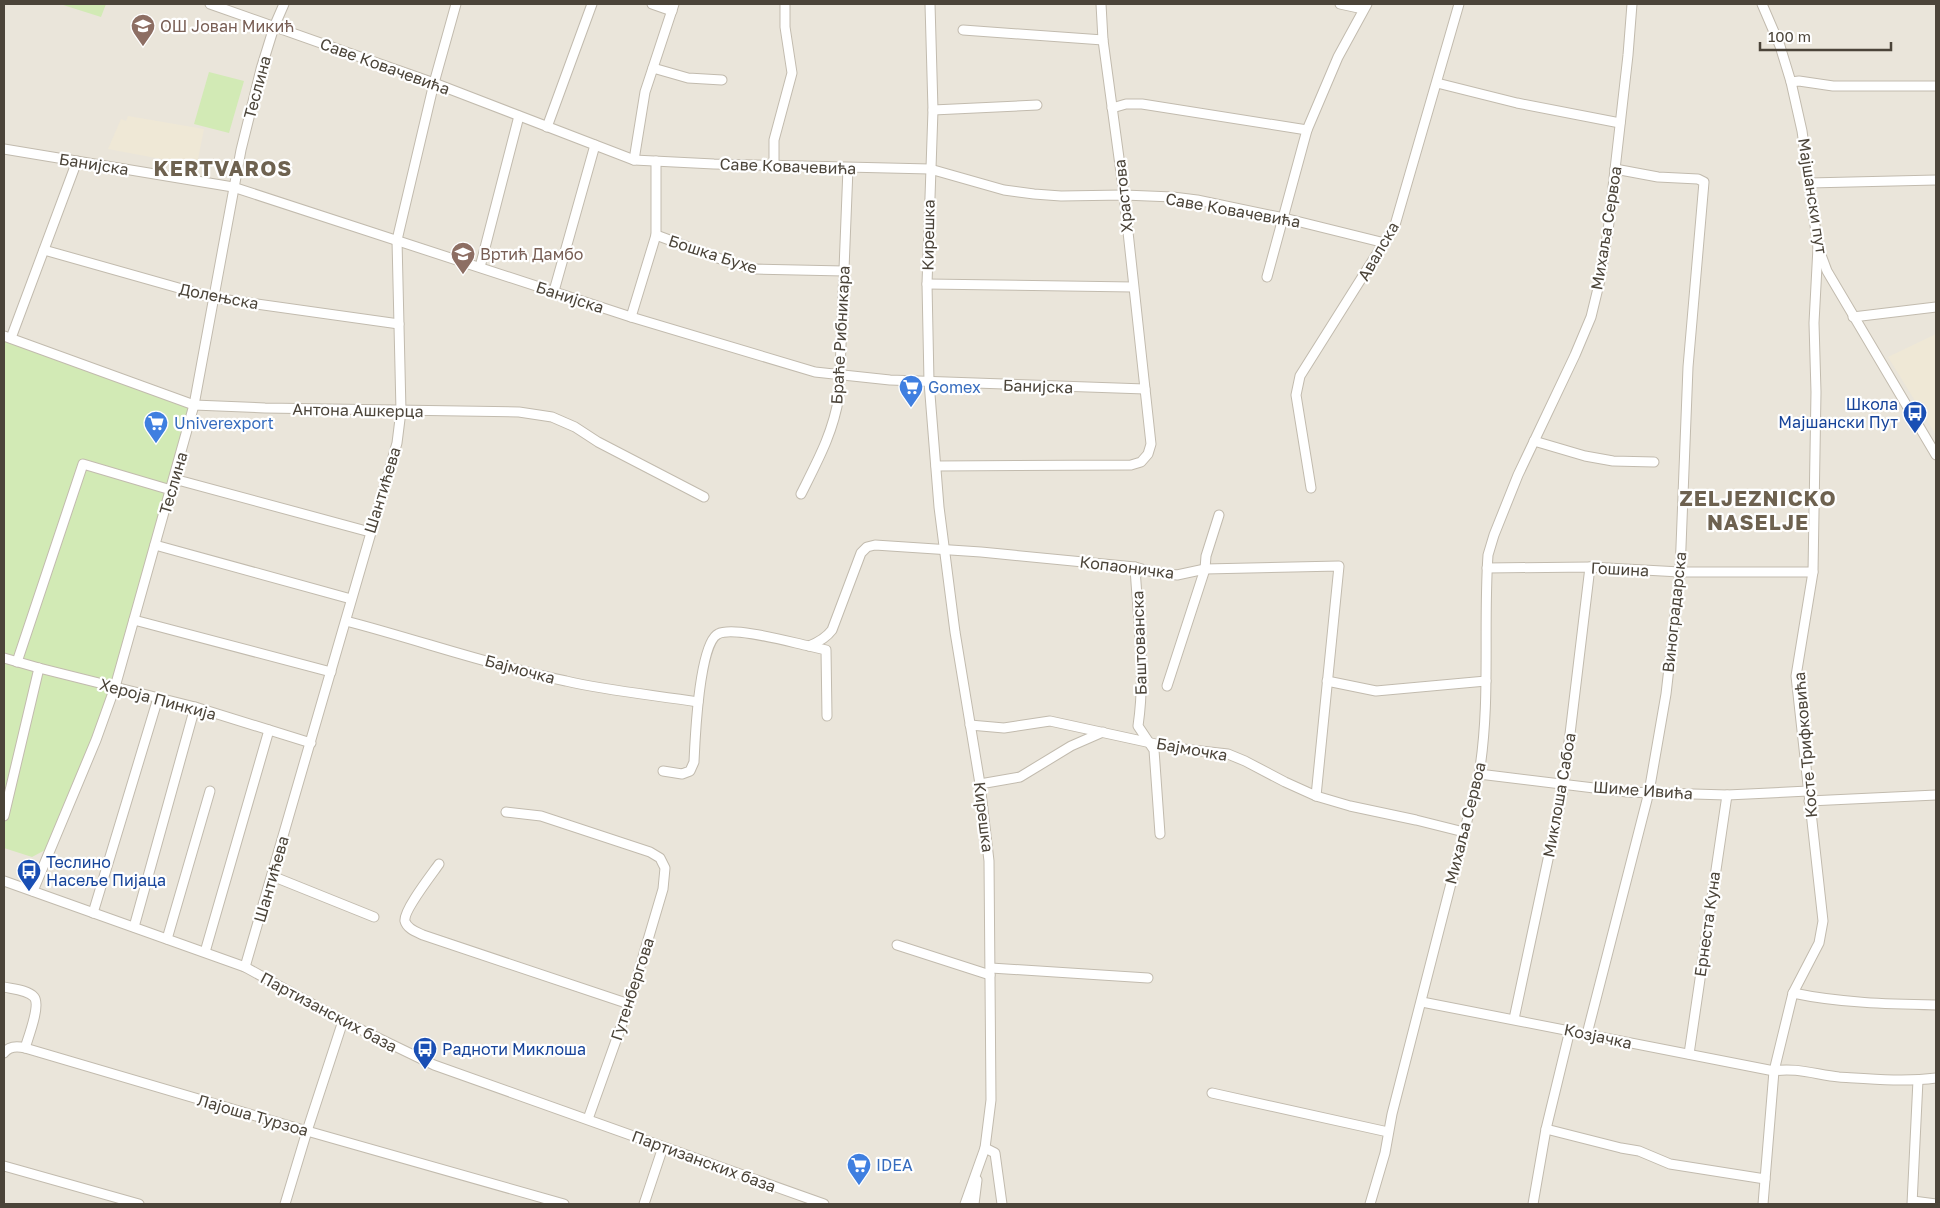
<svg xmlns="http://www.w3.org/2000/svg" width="1940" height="1208" viewBox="0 0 1940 1208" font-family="'Golos Text',sans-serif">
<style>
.residential{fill:#eae5da}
.education{fill:#efe8d6}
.green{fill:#d2eab5}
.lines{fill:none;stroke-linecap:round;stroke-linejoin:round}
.minor-casing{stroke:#c2bbae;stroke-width:11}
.minor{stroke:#fff;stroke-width:9}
.labels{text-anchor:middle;stroke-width:4.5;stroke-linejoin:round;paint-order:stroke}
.education-label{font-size:16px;fill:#785e54;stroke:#fff;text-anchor:start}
.street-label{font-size:16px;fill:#4b4439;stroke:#fff}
.shop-label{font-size:16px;fill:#366cbe;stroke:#fff;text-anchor:start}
.transit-label{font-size:16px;fill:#164399;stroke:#fff;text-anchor:start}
.district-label{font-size:21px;font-weight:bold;letter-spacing:1px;fill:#6e6250;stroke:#fff}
</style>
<rect width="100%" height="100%" fill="#f6f3ec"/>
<rect class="residential" x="4" y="4" width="1932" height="1200"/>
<g class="education">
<polygon points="128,116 204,129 197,164 172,161 108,149 121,119 126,121"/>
<polygon points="1936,334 1936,435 1888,357"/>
</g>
<g class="green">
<polygon points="60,4 106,4 101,17"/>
<polygon points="209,72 244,81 229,133 194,124"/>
<polygon points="4,338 192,406 115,682 47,849 32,857 4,848"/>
</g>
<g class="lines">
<defs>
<g id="minor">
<polyline points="210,4 434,83 634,160 714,164 930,169 1004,190 1034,194 1061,196 1124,195 1173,197 1197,200 1284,218 1385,243"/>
<polyline points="652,4 672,11"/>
<polyline points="930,4 933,110 927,284 929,382 939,507 955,632 980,784 989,861 991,1100 985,1148 965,1204"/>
<polyline points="1340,4 1363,9"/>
<polyline points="1762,4 1780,46 1791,82 1802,131 1818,247 1827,271 1936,455"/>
<polyline points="963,30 1103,40"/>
<polyline points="653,68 688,78 722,80"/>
<polyline points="1791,82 1799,81 1833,86 1936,86"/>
<polyline points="1437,83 1517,103 1620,123"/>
<polyline points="1112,108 1126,104 1142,104 1307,130"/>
<polyline points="933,110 1037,105"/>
<polyline points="547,127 592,4"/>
<polyline points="4,149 233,187 631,317 815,372 890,380 1145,389"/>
<polyline points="634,160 645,92 674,4"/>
<polyline points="774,165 774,140 792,73 785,27 785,4"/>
<polyline points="1809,183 1936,180"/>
<polyline points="656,235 734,264 756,269 844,271"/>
<polyline points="44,250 214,298 399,324"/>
<polyline points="480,267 519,116"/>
<polyline points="1267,277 1307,130 1338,57 1367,4"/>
<polyline points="927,284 1133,287"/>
<polyline points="554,291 595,145"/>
<polyline points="631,317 656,235 656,161"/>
<polyline points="1853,317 1936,307"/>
<polyline points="4,336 194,405 265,408 519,412 552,417 575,427 598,442 704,497"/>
<polyline points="11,338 77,161"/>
<polyline points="1534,441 1585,456 1613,461 1654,462"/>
<polyline points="936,466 1131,465 1141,462 1148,454 1151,444 1124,195 1103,40 1101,4"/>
<polyline points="174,479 370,532"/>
<polyline points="1311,488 1296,395 1300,376 1395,225 1459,4"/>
<path d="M801,494C818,460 833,433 839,396L848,168"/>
<polyline points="155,545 351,599"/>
<path d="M1135,567C1138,621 1146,671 1138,726L1154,750L1160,834"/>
<polyline points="1487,568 1590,567 1680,572 1813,572"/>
<polyline points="134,620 331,672"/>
<path d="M346,621C419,640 492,666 566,681C609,691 654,695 698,702"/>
<polyline points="809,646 826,650 827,716"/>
<polyline points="4,658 39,668 195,707 311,743"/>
<polyline points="17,662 83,464 171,490"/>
<polyline points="1327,681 1376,691 1486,681"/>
<polyline points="1167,686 1205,569 1206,556 1219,515"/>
<polyline points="970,725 1004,728 1050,721 1174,748 1228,754 1245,761 1285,782 1316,796 1350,806 1416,820 1464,832"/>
<path d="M663,771L682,774L690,771L694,762C695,739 699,643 718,634C733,626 790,642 809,646C819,642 826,638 832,630L861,553L867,547L875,545L981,552L1135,567L1149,571L1177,575L1205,569L1339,566L1316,796"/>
<polyline points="1479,774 1627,792 1727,795 1808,791"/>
<polyline points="980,784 1020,777 1071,746 1103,732"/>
<polyline points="1809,801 1936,795"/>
<polyline points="506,812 541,816 650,852 660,858 665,868 663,889 629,1004 588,1119"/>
<polyline points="4,816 39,668"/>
<path d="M439,864C432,874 403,911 405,921C407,929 417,932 423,935L629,1004"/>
<polyline points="272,876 374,917"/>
<polyline points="4,881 245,967 343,1021 434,1065 824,1204"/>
<polyline points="33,891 96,740 115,687 194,405 241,150 261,69 274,27 284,4"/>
<polyline points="93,913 158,698"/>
<polyline points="134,927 195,707"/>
<polyline points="167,939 210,791"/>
<polyline points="897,945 990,975"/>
<polyline points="205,952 269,730"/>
<polyline points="245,967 397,443 401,411 397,240 434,83 456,4"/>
<polyline points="991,968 1148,978"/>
<path d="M4,987C13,989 28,990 34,997C41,1005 28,1038 25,1048"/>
<path d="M1793,993C1840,1003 1888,1004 1936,1005"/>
<path d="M1422,1002L1774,1071C1795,1067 1818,1075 1839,1077C1871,1079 1905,1082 1936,1078"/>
<polyline points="1514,1019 1564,784 1590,567"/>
<polyline points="1587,1034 1649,792 1666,694 1680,572 1688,367 1704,182 1698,179 1658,177 1615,169"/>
<path d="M4,1053C9,1046 17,1046 25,1048L307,1131L564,1204"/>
<polyline points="1689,1054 1727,795"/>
<polyline points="1212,1093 1388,1132"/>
<polyline points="1546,1129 1621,1148 1639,1151 1670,1164 1765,1179"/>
<polyline points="985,1148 995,1153 1002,1204"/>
<polyline points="4,1166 139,1204"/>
<polyline points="1913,1201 1936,1204"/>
<polyline points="285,1204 307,1131 343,1021"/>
<polyline points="644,1204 663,1147"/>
<polyline points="974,1204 977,1180"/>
<path d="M1370,1204L1385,1153L1392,1114L1479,774C1491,702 1483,628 1488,555L1494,535L1518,475L1575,355L1591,317L1600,280L1608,231L1628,55L1632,4"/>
<polyline points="1533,1204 1546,1129 1570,1030"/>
<polyline points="1763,1204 1774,1071 1793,993 1819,943 1823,921 1796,676 1813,572 1816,392 1814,323 1818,247"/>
<polyline points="1912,1204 1918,1080"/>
</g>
</defs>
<use href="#minor" class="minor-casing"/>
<use href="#minor" class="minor"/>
</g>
<defs>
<symbol id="school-pin" viewBox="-11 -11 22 30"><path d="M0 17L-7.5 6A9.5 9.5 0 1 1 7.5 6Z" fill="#8d6e63" stroke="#fff"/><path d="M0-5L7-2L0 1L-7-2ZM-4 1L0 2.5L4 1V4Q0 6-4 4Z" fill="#fff"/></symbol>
<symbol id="supermarket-pin" viewBox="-11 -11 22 30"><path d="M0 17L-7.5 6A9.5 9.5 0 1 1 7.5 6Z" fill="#3f7fe0" stroke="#fff"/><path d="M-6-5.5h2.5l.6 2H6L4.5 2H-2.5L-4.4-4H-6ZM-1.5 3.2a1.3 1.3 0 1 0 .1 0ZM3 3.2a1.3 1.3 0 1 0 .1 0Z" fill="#fff"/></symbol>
<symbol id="bus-pin" viewBox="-11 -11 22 30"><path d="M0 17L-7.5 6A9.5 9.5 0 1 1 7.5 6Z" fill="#1a4fb4" stroke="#fff"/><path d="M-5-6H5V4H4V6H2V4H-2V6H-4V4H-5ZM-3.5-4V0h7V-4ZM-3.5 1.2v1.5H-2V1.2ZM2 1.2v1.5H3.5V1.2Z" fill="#fff"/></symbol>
</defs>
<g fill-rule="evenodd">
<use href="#school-pin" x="129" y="12" width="28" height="38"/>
<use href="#school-pin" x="449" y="240" width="28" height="38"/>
<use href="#supermarket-pin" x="897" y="373" width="28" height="38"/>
<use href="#bus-pin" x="1901" y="399" width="28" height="38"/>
<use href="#supermarket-pin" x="142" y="409" width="28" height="38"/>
<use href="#bus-pin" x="15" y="857" width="28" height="38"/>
<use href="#bus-pin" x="411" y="1035" width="28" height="38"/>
<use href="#supermarket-pin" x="845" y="1151" width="28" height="38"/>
</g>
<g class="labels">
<g class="education-label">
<text x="160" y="32">ОШ Јован Микић</text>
<text x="480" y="260">Вртић Дамбо</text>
</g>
<g class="street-label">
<text transform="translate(385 66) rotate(20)" y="6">Саве Ковачевића</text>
<text transform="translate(257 87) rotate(-75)" y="6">Теслина</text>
<text transform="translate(94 164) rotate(9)" y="6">Банијска</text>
<text transform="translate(788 166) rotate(2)" y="6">Саве Ковачевића</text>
<text transform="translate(1123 196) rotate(-96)" y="6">Храстова</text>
<text transform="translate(1813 196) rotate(81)" y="6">Мајшански пут</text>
<text transform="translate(1233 210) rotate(10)" y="6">Саве Ковачевића</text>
<text transform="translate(1606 228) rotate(-81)" y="6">Михаља Сервоа</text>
<text transform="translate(928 235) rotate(-89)" y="6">Кирешка</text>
<text transform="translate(1378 251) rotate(-60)" y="6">Авалска</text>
<text transform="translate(713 254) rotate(18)" y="6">Бошка Бухе</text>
<text transform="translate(219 296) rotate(11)" y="6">Долењска</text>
<text transform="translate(570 297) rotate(18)" y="6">Банијска</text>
<text transform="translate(840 335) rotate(-87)" y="6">Браће Рибникара</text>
<text transform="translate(1038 386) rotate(2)" y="6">Банијска</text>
<text transform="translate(358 410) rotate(1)" y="6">Антона Ашкерца</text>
<text transform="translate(173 483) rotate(-74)" y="6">Теслина</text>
<text transform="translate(382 490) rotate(-73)" y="6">Шантићева</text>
<text transform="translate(1127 567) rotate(7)" y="6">Копаоничка</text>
<text transform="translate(1620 569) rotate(3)" y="6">Гошина</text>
<text transform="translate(1674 612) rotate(-84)" y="6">Виноградарска</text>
<text transform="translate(1139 643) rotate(-92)" y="6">Баштованска</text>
<text transform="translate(520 669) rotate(15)" y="6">Бајмочка</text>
<text transform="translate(158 699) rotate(15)" y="6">Хероја Пинкија</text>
<text transform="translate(1805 745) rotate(-95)" y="6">Косте Трифковића</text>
<text transform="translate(1192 749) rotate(10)" y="6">Бајмочка</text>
<text transform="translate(1643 790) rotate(4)" y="6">Шиме Ивића</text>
<text transform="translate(1559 795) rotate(-80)" y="6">Миклоша Сабоа</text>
<text transform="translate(984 817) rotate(83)" y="6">Кирешка</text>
<text transform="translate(1465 823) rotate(-76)" y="6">Михаља Сервоа</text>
<text transform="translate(271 879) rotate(-74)" y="6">Шантићева</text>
<text transform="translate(1707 924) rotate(-82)" y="6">Ернеста Куна</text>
<text transform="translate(632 989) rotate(-72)" y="6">Гутенбергова</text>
<text transform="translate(329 1012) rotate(28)" y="6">Партизанских база</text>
<text transform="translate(1598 1036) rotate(12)" y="6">Козјачка</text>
<text transform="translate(253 1115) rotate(16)" y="6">Лајоша Турзоа</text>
<text transform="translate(704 1161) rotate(20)" y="6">Партизанских база</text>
</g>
<g class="shop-label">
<text x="928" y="393">Gomex</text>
<text x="174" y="429">Univerexport</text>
<text x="876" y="1171">IDEA</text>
</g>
<g class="transit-label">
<text x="1898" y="410" text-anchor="end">Школа<tspan x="1898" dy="18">Мајшански Пут</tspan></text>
<text x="46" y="868">Теслино<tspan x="46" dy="18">Насеље Пијаца</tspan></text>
<text x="442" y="1055">Радноти Миклоша</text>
</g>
<g class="district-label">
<text x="223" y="176">KERTVAROS</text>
<text x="1758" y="506">ZELJEZNICKO<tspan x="1758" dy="24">NASELJE</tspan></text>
</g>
</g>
<rect width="1940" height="1208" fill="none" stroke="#4b4439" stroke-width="10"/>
<path d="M1760 42v8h131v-8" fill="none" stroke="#4b4439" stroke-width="2.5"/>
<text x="1768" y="42" font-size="15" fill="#4b4439" stroke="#ffffff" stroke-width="4" paint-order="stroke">100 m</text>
</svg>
